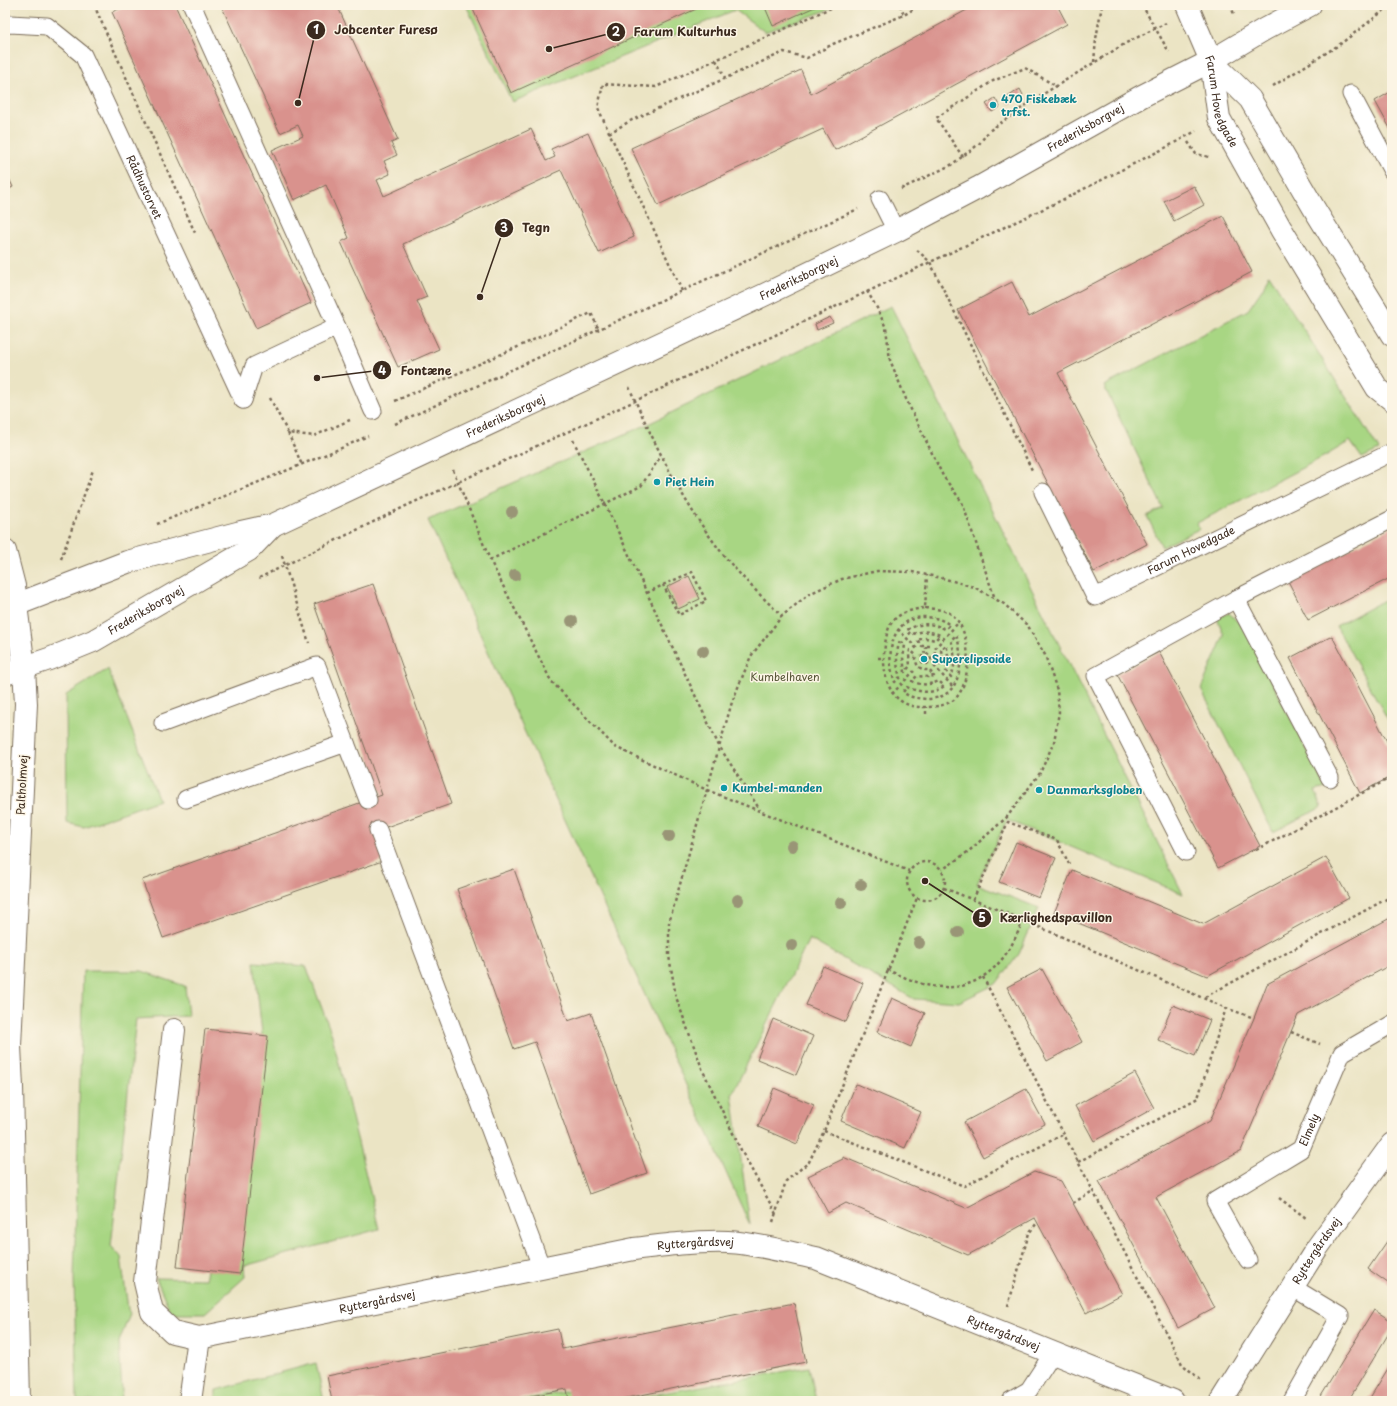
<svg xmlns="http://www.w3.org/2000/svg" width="1397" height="1406" viewBox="0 0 1397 1406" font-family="'Playpen Sans',sans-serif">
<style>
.green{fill:#a8d683;stroke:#728050}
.building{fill:#d9928d}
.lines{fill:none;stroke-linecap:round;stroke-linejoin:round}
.service-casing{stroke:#796b58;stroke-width:19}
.minor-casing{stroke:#796b58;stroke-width:24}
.tertiary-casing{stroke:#796b58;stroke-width:24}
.path{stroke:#796b58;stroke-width:2.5;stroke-dasharray:3 3;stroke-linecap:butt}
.service{stroke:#fff;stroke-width:17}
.minor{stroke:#fff;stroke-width:22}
.tertiary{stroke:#fff;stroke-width:22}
.tree{fill:#999576}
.culture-dot{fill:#0f9aa8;stroke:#fcf5e5;stroke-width:1.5}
.labels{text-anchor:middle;stroke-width:3;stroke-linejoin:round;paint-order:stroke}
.culture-label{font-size:11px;font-weight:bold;fill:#0d838f;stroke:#fcf5e5;text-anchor:start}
.street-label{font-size:11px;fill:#3b2a1e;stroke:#fcf5e5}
.park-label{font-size:11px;fill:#565537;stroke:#fcf5e5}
.leader{fill:none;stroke:#3b2a1e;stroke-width:1.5}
.callout-dot{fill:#3b2a1e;stroke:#fcf5e5;stroke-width:1.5}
.mark-label{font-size:12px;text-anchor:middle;font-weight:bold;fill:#fff}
.callout-label{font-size:12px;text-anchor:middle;font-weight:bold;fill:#3b2a1e;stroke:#fcf5e5;stroke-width:3;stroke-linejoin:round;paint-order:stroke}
</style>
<rect width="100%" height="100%" fill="#fcf5e5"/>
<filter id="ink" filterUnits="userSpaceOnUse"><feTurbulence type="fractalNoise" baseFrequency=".025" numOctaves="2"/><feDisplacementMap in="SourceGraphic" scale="8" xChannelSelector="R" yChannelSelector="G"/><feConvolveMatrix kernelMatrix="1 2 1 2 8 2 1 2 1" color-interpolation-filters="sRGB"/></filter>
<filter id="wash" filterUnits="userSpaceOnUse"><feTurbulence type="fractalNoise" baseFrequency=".012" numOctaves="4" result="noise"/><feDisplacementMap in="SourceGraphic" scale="16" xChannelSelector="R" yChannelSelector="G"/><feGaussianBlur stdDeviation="0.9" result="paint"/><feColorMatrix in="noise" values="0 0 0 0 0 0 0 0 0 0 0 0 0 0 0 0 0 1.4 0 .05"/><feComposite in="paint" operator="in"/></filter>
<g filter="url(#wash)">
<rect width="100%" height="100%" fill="#ebe4c4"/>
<g class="green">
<polygon points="466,5 830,5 831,9 765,32 735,10 512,102"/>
<polygon points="1269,274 1379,450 1362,458 1350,441 1327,455 1197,523 1199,529 1162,547 1147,516 1163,508 1104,386 1248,310 1263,288"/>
<polygon points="891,306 1183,894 1007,820 977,884 1039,908 1019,954 996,984 959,1002 914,999 809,939 732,1094 750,1225 428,520 646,425"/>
<polygon points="1392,596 1392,727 1336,626"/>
<polygon points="1229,613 1245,629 1326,788 1315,791 1322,807 1273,832 1201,689 1224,635 1217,618"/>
<polygon points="108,669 159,800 84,827 67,823 66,695"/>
<polygon points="254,962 306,966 332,1035 379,1229 244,1266 245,1277 205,1313 171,1313 156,1278 205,1279 208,1266 231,1270 262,1033"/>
<polygon points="83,971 142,971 185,986 188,1016 136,1019 111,1246 121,1257 129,1316 119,1342 122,1391 121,1401 77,1401 74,1278"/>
<polygon points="316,1363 324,1401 216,1401 216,1390"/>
<polygon points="809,1367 816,1401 618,1401"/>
<polygon points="569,1391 573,1401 516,1401"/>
</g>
<g id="blocks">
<g class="building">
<polygon points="127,5 175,5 311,303 256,328 112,12"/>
<polygon points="221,5 325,5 326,8 337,5 398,140 391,143 397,155 384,161 390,174 377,180 384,196 531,129 546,161 555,157 551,149 588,133 634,237 599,253 561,170 552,174 552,175 403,244 427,297 417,301 439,349 398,367 341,242 349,238 326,185 294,200 272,150 303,136 298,125 280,133"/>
<polygon points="471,5 705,5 511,93"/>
<polygon points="764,5 819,5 773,26"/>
<polygon points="976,5 1057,5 1067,24 835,150 823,129 658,205 631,148 801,70 811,94"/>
<polygon points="1020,89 1023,95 1009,104 1006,98"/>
<polygon points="1392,91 1392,132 1375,101"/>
<polygon points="995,98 1000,107 992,112 986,104"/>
<polygon points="5,170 13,187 5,191"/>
<polygon points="1194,186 1204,205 1174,221 1164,201"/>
<polygon points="1223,216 1252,272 1058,373 1147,544 1094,572 958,310 1012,282 1029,317"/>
<polygon points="830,317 833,323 817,330 815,324"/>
<polygon points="1392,527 1392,577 1308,620 1288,581"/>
<polygon points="689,576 700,599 678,609 667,587"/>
<polygon points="373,584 451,804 375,831 385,860 163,938 142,880 382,795 314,604"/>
<polygon points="1332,636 1392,751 1392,776 1360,793 1290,658"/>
<polygon points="1159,652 1260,846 1218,868 1117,674"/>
<polygon points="1016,842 1056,858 1039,898 999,882"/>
<polygon points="1326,857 1349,898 1207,976 1054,913 1072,870 1203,924"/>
<polygon points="514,869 568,1021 591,1013 647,1173 589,1194 535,1042 514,1049 457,889"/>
<polygon points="1392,917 1392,964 1298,1015 1241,1151 1156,1197 1215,1308 1178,1328 1099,1181 1210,1121 1254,1018 1267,984"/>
<polygon points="823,966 863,983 846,1022 806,1005"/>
<polygon points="1042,969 1082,1042 1047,1061 1007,987"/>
<polygon points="892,998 925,1013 911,1047 877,1032"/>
<polygon points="1173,1005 1210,1020 1195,1056 1158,1040"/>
<polygon points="773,1019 813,1036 796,1075 757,1059"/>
<polygon points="205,1029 268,1036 240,1274 177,1267"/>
<polygon points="1135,1073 1154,1108 1094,1141 1075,1106"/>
<polygon points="856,1084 921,1112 905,1148 841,1121"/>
<polygon points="774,1088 814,1105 797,1144 758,1127"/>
<polygon points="1026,1089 1045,1124 983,1157 964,1122"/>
<polygon points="843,1157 966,1208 1034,1172 1061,1181 1122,1294 1086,1313 1035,1218 968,1255 846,1203 828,1213 808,1176 843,1159"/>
<polygon points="1392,1234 1392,1286 1368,1269"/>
<polygon points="794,1303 806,1362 611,1401 569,1401 567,1389 505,1401 332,1401 327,1376 558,1329 562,1349"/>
<polygon points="1374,1310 1392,1321 1392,1328 1348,1401 1318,1401"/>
<polygon points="1392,1362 1392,1401 1368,1401"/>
<polygon points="127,1398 141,1400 140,1401 126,1401"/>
</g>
</g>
</g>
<g filter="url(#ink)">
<use href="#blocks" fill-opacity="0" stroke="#796b58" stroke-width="1"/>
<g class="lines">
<defs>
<g id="service">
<polyline points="192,5 337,327 373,411"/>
<path id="s1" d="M5,25L10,24L47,26L83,55L243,400"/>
<polyline points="1351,94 1392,171"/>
<polyline points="880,199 896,231"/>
<polyline points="243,400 254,366 337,327"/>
<path id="s2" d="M1043,492L1095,597L1392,452"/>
<polyline points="1236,599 1330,778"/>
<polyline points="163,723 317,666 346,743 186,799"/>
<polyline points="346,743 368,800"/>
<polyline points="378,830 542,1269"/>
<polyline points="1186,852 1096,676 1236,599 1392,519"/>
<path id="s3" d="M1248,1260L1215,1201L1301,1149L1342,1053L1392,1024"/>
<polyline points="1292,1287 1340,1316 1292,1401"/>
<polyline points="1010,1401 1029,1390 1053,1353"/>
</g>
<g id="minor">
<path id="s4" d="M174,1030L145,1282L152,1312L173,1332L199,1338L634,1249C665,1245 696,1241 728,1242C755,1243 789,1253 816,1258L1173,1401"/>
<polyline points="190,1401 199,1338"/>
</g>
<g id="tertiary">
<path id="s5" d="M1187,5L1211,61L1219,118L1281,229L1377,388L1392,400"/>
<polyline points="1211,61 1250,99 1315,210 1392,335"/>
<polyline points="5,551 14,586 16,605 24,668 26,704 10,1046 12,1087 19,1401"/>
<path id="s6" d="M5,609L127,562L241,532L273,525L764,295L896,231L978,188L1142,96L1211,61L1265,29L1310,5"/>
<path id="s7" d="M5,674L49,659L93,641L249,550L273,525"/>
<path id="s8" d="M1221,1401L1317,1248L1392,1144"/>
</g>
</defs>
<use href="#service" class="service-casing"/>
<use href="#minor" class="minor-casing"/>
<use href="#tertiary" class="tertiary-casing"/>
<g class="path">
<polyline points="94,5 196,235"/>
<polyline points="900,5 904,15"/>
<polyline points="1142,5 1169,52"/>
<polyline points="1230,5 1235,16"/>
<polyline points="95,9 103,5"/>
<polyline points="716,60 725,78"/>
<polyline points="1094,62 1096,39 1102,5"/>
<polyline points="1273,86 1339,45 1391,5"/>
<polyline points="609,133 632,120 784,52 807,58 833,44 904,15 920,5"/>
<polyline points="1188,142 1196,154 1209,157"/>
<polyline points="963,157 936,118 993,81 1025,68 1056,86"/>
<polyline points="901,189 951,165 979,144 989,131 1032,101 1126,43 1166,23"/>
<polyline points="917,250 930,262 1033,472"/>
<polyline points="682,291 598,108 603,84 656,87 837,5"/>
<polyline points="867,291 877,308 886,328 890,360 906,399 943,476 962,502 995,599"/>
<path d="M629,387C655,444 681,500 719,549C737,573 760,595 782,616"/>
<polyline points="270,398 288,433 314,436 350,420"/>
<polyline points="395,401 529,342 591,313 599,330"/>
<polyline points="395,424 858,209"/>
<polyline points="288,433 302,465"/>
<polyline points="573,440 605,504 719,746 760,810"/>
<polyline points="453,470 490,560 551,681 615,747 707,790 909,871"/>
<polyline points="157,524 339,449 368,436"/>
<polyline points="282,556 309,643"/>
<polyline points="61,559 93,470"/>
<polyline points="490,560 641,486 661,456"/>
<polyline points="259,578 410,504 635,401 1058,202 1165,148 1196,131"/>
<polyline points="647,593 663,585 692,572 706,601 679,615 663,585"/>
<path d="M925,608C934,609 944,609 951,614C972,629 973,681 955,699C948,705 935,707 926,707C893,709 883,683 884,654C885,644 886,631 892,622C900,612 914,609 925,608L927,575"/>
<polyline points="898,629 918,650"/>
<polyline points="926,646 926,652 922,653 922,662 927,664 931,660 930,656 926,652"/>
<path d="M930,646H922L917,640L926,638L935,640L940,635C930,631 921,630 911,635L907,630C919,623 932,622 945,629L950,625C942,619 933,617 924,617C890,618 885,657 895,682L900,677C896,665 896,652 900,640L905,645L903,658L905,672L910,666L909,655L910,650L916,655L915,659L918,667L925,670H929L934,676L928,677L917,676L912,681C922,686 930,685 939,681L944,686C934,695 917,692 907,687L903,692C910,698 917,698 926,699C932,699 939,698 944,695C963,685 963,652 956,635L951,640C955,651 956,665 951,677L946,671C948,662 949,653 946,645L941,650L942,656L941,666L936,660V657L934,649L959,622"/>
<polyline points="878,658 884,658"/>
<polyline points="934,666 953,687"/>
<polyline points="892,694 914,671"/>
<polyline points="926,714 926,707"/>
<polyline points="1256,850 1392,777"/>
<circle cx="926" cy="881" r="19"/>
<polyline points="944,888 1023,920 1226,1008 1254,1018"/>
<polyline points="973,900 1008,822 1057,840 1069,864"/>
<path d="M887,970C900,975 918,984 931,986C939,987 953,988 961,986C994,978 1012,950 1023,920"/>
<polyline points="983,977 1182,1364 1202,1381"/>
<polyline points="1205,997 1392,896"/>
<polyline points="1291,1032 1320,1044"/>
<polyline points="824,1131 964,1186 1064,1134"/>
<polyline points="1078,1162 1198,1098 1226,1008"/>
<polyline points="1279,1198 1306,1218"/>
<polyline points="1073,1203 1093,1191"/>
<polyline points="776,1214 743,1154 703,1071 689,1033 676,997 669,956 669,923 732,702 751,656 782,616 809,594 842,579 877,571 912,572 942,578 974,587 1004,604 1028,626 1045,655 1057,690 1059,712 1054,742 1040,773 1007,817 969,851 942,870"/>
<polyline points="773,1222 786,1181 809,1162 824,1131 917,898"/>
<polyline points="1008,1306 1029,1233 1037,1223"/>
</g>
<use href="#service" class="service"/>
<use href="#minor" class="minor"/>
<use href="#tertiary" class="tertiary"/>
</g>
<g class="tree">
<circle cx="512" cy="512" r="6"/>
<circle cx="515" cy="575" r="6"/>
<circle cx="572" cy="621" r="6"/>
<circle cx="703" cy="651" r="6"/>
<circle cx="669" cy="836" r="6"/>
<circle cx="792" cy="846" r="6"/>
<circle cx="861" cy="885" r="6"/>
<circle cx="738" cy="900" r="6"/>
<circle cx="841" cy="903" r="6"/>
<circle cx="958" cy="932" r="6"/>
<circle cx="919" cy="943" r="6"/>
<circle cx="792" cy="945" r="6"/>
</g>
</g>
<g class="culture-dot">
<circle cx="993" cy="105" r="4"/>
<circle cx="657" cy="482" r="4"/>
<circle cx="924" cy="659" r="4"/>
<circle cx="724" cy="788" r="4"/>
<circle cx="1039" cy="790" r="4"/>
</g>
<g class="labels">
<g class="culture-label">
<text x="1001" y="103">470 Fiskebæk<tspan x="1001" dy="13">trfst.</tspan></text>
<text x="665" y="486">Piet Hein</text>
<text x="932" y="663">Superelipsoide</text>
<text x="732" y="792">Kumbel-manden</text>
<text x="1047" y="794">Danmarksgloben</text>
</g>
<g class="street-label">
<text dy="4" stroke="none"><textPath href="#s5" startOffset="103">Farum Hovedgade</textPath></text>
<text dy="4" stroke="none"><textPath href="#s6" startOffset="1186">Frederiksborgvej</textPath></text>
<text dy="4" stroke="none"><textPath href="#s1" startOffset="234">Rådhustorvet</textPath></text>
<text dy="4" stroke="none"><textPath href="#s6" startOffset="862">Frederiksborgvej</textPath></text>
<text dy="4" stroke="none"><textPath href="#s6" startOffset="538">Frederiksborgvej</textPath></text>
<text dy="4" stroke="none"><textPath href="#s2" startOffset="224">Farum Hovedgade</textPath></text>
<text dy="4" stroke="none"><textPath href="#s7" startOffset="155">Frederiksborgvej</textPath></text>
<text transform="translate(22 785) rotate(-87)" y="4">Paltholmvej</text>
<text dy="4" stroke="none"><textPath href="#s3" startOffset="189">Elmely</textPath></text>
<text dy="4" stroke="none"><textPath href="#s4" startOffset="846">Ryttergårdsvej</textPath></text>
<text dy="4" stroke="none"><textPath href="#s8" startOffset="178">Ryttergårdsvej</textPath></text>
<text dy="4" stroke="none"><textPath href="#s4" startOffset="522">Ryttergårdsvej</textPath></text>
<text dy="4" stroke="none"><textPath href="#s4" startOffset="1170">Ryttergårdsvej</textPath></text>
</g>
<g class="park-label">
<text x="785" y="681">Kumbelhaven</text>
</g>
</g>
<path class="leader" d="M298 103L316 30M549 49L616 32M480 297L504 228M317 378L382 370M925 881L982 918"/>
<g class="callout-dot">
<circle cx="298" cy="103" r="4"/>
<circle cx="549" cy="49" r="4"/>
<circle cx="480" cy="297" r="4"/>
<circle cx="317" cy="378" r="4"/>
<circle cx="925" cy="881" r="4"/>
<circle cx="316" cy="30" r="10"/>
<circle cx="616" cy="32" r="10"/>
<circle cx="504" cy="228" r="10"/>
<circle cx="382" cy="370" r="10"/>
<circle cx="982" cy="918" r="10"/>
</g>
<g class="mark-label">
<text x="316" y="34">1</text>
<text x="616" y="36">2</text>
<text x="504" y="232">3</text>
<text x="382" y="375">4</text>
<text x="982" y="922">5</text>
</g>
<g class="callout-label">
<text x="386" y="34">Jobcenter Furesø</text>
<text x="685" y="36">Farum Kulturhus</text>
<text x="536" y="232">Tegn</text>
<text x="426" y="375">Fontæne</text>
<text x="1056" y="922">Kærlighedspavillon</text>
</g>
<rect width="1397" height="1406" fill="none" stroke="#fcf5e5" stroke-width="20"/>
</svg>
